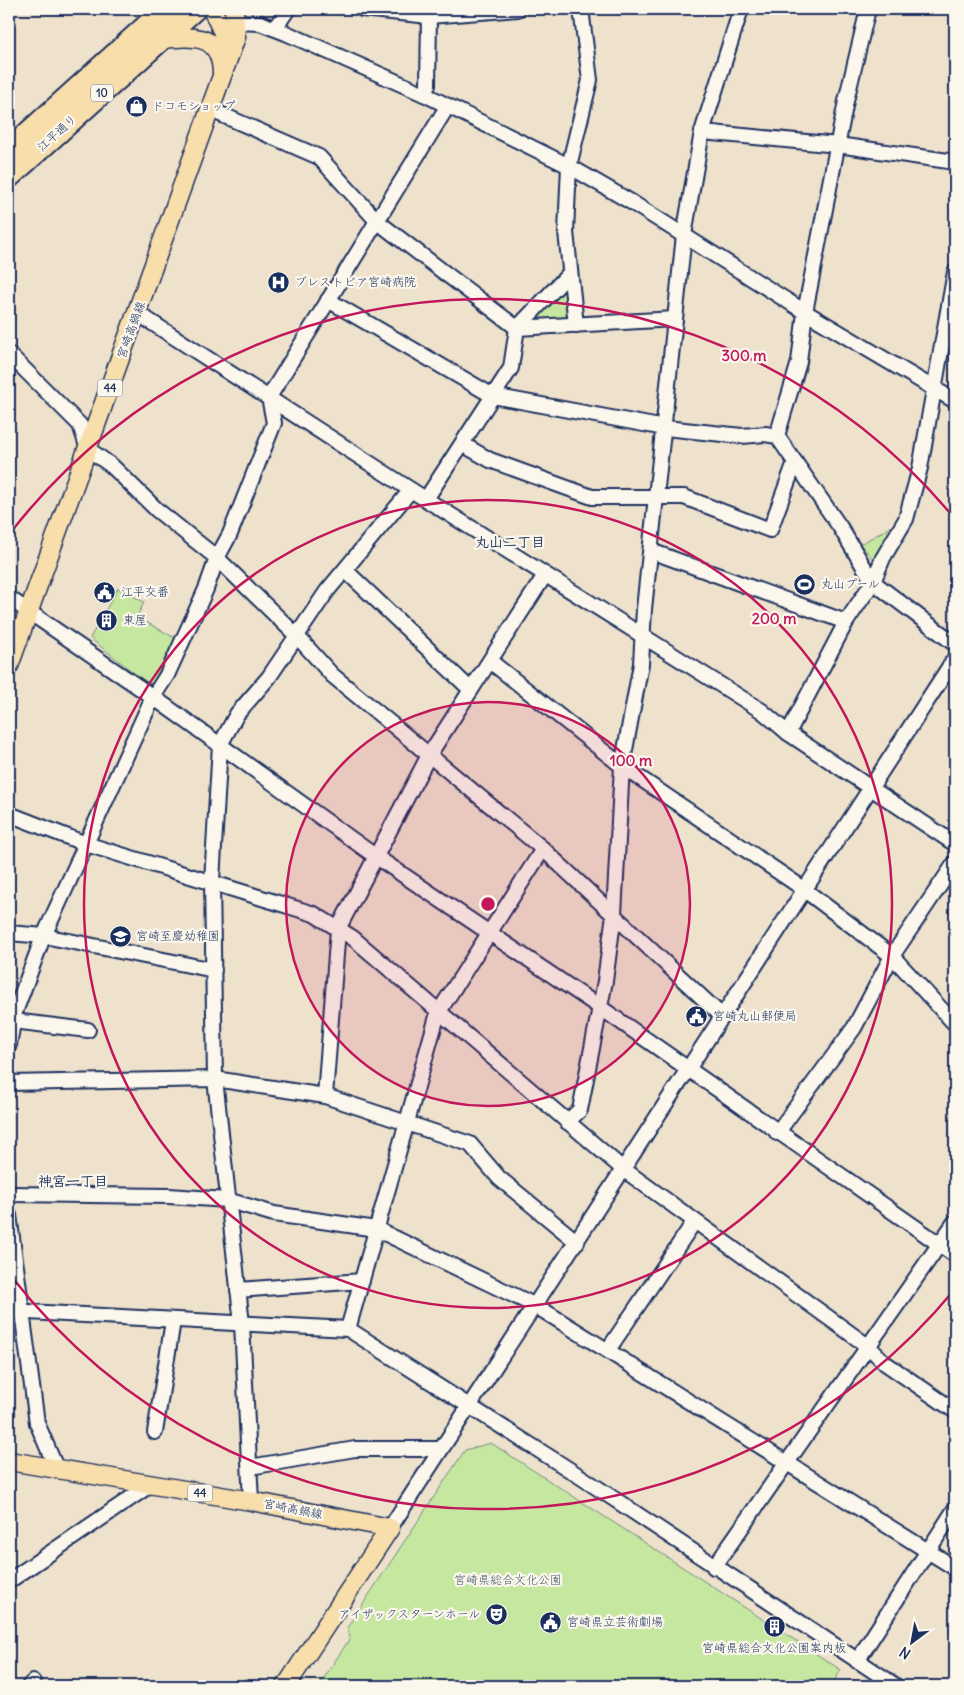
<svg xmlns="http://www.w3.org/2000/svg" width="964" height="1695" viewBox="0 0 964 1695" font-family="Delius,'Klee One',sans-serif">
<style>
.green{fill:#c6e7a0;stroke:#708b7f}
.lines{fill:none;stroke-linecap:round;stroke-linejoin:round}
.minor-casing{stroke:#1b2f5e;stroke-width:18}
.major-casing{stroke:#1b2f5e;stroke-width:21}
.highway-casing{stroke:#1b2f5e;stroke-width:25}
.minor{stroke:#fbf7ec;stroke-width:14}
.major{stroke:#f8deab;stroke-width:18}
.highway{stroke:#f8deab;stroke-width:21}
.ring{fill:none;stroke:#c2185b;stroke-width:2.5}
.labels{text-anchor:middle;stroke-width:4.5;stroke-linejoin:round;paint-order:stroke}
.shield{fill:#fbf7ec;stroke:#5e6b89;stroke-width:1}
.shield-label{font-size:11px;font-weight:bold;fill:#1b2f5e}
.poi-label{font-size:12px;fill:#1b2f5e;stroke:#fbf7ec;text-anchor:start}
.street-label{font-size:12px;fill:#1b2f5e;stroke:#fbf7ec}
.park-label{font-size:12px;fill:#3d546b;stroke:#fbf7ec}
.neighbourhood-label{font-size:14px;font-weight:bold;fill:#1b2f5e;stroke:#fbf7ec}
.centre{fill:#c2185b;stroke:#fbf7ec;stroke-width:2.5}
.ring-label{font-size:15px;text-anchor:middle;font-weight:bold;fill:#c2185b;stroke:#fbf7ec;stroke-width:4.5;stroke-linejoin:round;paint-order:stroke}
</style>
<rect width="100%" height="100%" fill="#eee2cd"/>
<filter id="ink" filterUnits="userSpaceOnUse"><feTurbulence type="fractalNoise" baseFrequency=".02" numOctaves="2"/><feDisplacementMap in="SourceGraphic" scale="10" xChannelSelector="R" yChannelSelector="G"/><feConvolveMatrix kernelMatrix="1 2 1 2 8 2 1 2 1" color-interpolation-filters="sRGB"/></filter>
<g filter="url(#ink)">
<g class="green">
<polygon points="566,283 570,321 528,324"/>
<polygon points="900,522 876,562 860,544"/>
<polygon points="118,588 144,602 137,617 175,638 153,682 148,684 90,638"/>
<polygon points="491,1443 841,1670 831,1686 319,1686 350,1638 347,1628 465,1450"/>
</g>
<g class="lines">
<defs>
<g id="minor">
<polyline points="362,9 429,16 518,9"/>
<polyline points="236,22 260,23 286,33 424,94 569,166 631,202 805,312 955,401"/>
<polyline points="275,28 288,9"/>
<polyline points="424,94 428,85 429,16"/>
<polyline points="211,110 319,157 378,222 517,328 675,319"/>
<polyline points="702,132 838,145 955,162"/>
<polyline points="328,300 493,396 665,428 742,436 765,434 777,436 840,527 873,582 955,644"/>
<polyline points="137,313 411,490 762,711 788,733 955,844"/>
<polyline points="576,325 566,232 569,166 590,80 581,9"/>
<polyline points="9,354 80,425 88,449 112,466 157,510 217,558 296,635 332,675 543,849 723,1017"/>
<polyline points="777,436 799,362 805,312 846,101 868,9"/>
<polyline points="462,444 490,460 592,497 684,497 770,530 795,462"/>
<polyline points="426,499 511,368 517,328 569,274"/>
<polyline points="651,551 846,622"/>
<polyline points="345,570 471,690"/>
<polyline points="9,598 153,697 375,856 601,1008 955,1255"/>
<polyline points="490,661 622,766 798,885 892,956 955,1024"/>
<polyline points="788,733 846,622 873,582 883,558 906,519 920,468 955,272"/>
<polyline points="9,814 86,844 314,914 353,938 623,1169 869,1347 885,1363 955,1411"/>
<polyline points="9,933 44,936 214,970"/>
<polyline points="13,1021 88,1030"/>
<polyline points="9,1045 15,1012 42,940 153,697 167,675 206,589 217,558 230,534 274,423 269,397 447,107"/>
<polyline points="9,1083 215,1079 325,1096 470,1144 499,1178 577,1242"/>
<polyline points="325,1096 338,929 429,755 545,575"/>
<polyline points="567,1122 580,1110 605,981 614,914 622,766 641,664 644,609 684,235 702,132 741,9"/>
<polyline points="777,1133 854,1028 892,956 955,863"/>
<polyline points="9,1194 169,1196 227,1200 274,1214 376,1229 536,1306 955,1568"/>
<polyline points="9,1215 37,1423 57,1470"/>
<polyline points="238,1290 362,1281"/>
<polyline points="9,1311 348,1329 584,1479 896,1686"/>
<polyline points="348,1329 438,1013 543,849"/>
<polyline points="608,1350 694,1222"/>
<polyline points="155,1432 173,1321"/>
<polyline points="250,1467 355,1449 440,1449"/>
<polyline points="251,1501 242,1324 215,1079 212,881 220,745 237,714 269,677 327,591 411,490"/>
<polyline points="390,1528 955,658"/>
<polyline points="714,1567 955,1222"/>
<polyline points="9,1581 150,1485"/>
<polyline points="857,1661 955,1509"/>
<polyline points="29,1686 33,1682"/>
</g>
<g id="major">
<polyline points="212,9 231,50"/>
<path d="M162,39C193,36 221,33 222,73"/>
<polyline points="9,666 236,37 234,9"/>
<polyline points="9,1461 251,1501 390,1528 286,1686"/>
</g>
<g id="highway">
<polyline points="9,150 165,9"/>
<polyline points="9,177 195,9"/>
</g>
</defs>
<use href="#minor" class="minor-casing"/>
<use href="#major" class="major-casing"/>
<use href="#highway" class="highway-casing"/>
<use href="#minor" class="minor"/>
<use href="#major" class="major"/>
<use href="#highway" class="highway"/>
</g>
</g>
<circle cx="488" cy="904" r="202" fill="#c2185b" fill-opacity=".12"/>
<g class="ring">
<circle cx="488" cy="904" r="202"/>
<circle cx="488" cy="904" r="404"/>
<path d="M955 1289A605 605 0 0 1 11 1276M11 532A605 605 0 0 1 955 519"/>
</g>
<defs>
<symbol id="shop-disc" viewBox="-11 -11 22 22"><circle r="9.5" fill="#1b2f5e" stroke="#fbf7ec"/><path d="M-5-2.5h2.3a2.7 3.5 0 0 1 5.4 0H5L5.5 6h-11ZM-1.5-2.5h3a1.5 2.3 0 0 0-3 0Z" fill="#fff"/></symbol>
<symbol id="hospital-disc" viewBox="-11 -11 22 22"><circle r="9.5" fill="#1b2f5e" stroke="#fbf7ec"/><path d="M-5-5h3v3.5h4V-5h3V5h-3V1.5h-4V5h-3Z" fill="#fff"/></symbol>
<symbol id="stadium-disc" viewBox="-11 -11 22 22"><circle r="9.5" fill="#1b2f5e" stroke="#fbf7ec"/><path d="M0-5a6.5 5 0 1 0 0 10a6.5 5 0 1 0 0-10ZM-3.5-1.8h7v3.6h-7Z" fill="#fff"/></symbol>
<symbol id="civic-disc" viewBox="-11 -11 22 22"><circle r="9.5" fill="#1b2f5e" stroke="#fbf7ec"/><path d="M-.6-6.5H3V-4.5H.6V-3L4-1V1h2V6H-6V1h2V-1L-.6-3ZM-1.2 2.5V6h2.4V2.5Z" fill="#fff"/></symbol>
<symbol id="building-disc" viewBox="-11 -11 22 22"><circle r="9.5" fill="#1b2f5e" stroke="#fbf7ec"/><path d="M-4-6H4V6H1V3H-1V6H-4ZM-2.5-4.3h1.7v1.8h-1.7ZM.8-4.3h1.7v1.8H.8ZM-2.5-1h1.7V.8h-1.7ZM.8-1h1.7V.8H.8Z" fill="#fff"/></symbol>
<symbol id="school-disc" viewBox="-11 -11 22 22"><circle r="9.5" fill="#1b2f5e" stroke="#fbf7ec"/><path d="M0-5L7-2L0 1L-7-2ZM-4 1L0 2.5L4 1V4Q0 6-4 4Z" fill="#fff"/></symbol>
<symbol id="theatre-disc" viewBox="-11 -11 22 22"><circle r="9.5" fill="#1b2f5e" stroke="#fbf7ec"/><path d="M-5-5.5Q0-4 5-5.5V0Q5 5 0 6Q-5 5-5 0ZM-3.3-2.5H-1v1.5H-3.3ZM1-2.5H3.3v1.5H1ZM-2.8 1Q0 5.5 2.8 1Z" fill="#fff"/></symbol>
</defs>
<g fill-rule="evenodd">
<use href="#shop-disc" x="124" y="94" width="25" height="25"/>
<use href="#hospital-disc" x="266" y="270" width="25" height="25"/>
<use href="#stadium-disc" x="792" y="572" width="25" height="25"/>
<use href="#civic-disc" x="92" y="580" width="25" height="25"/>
<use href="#building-disc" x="94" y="608" width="25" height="25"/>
<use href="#school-disc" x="108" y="924" width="25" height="25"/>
<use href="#civic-disc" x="684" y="1004" width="25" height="25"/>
<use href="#theatre-disc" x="484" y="1602" width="25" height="25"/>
<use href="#civic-disc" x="538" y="1610" width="25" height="25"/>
<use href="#building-disc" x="762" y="1614" width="25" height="25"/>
</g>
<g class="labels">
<g class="shield">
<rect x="91" y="84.5" width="22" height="17" rx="4"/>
<rect x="97.5" y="379.5" width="25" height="17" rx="4"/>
<rect x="187.5" y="1484.5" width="25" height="17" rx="4"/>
</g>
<g class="shield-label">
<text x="102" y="97">10</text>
<text x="110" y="392">44</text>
<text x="200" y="1497">44</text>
</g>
<g class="poi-label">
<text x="152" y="110">ドコモショップ</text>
<text x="295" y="286">ブレストピア宮崎病院</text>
<text x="821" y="588">丸山プール</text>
<text x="121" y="596">江平交番</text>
<text x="123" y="624">東屋</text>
<text x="136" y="940">宮崎至慶幼稚園</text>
<text x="713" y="1020">宮崎丸山郵便局</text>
<text x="480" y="1618" text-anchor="end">アイザックスターンホール</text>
<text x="567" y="1626">宮崎県立芸術劇場</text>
<text x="774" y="1652" text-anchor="middle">宮崎県総合文化公園案内板</text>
</g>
<g class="street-label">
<text transform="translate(57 133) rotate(-42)" y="4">江平通り</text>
<text transform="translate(131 330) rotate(-70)" y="4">宮崎高鍋線</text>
<text transform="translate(293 1509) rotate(11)" y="4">宮崎高鍋線</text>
</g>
<g class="park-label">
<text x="508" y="1584">宮崎県総合文化公園</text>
</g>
<g class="neighbourhood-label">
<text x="510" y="547">丸山二丁目</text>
<text x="73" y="1186">神宮一丁目</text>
</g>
</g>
<circle cx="488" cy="904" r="8" class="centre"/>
<g class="ring-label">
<text x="744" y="361">300 m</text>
<text x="774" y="624">200 m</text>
<text x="631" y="766">100 m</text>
</g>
<rect width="964" height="1695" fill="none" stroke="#fbf7ec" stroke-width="30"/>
<rect x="15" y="15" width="934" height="1665" fill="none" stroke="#1b2f5e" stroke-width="2" filter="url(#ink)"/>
<g transform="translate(912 1642) rotate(212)" stroke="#fbf7ec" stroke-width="4" paint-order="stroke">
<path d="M0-4L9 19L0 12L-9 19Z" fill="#1b2f5e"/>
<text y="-8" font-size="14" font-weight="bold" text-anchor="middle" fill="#1b2f5e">N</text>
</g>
</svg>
